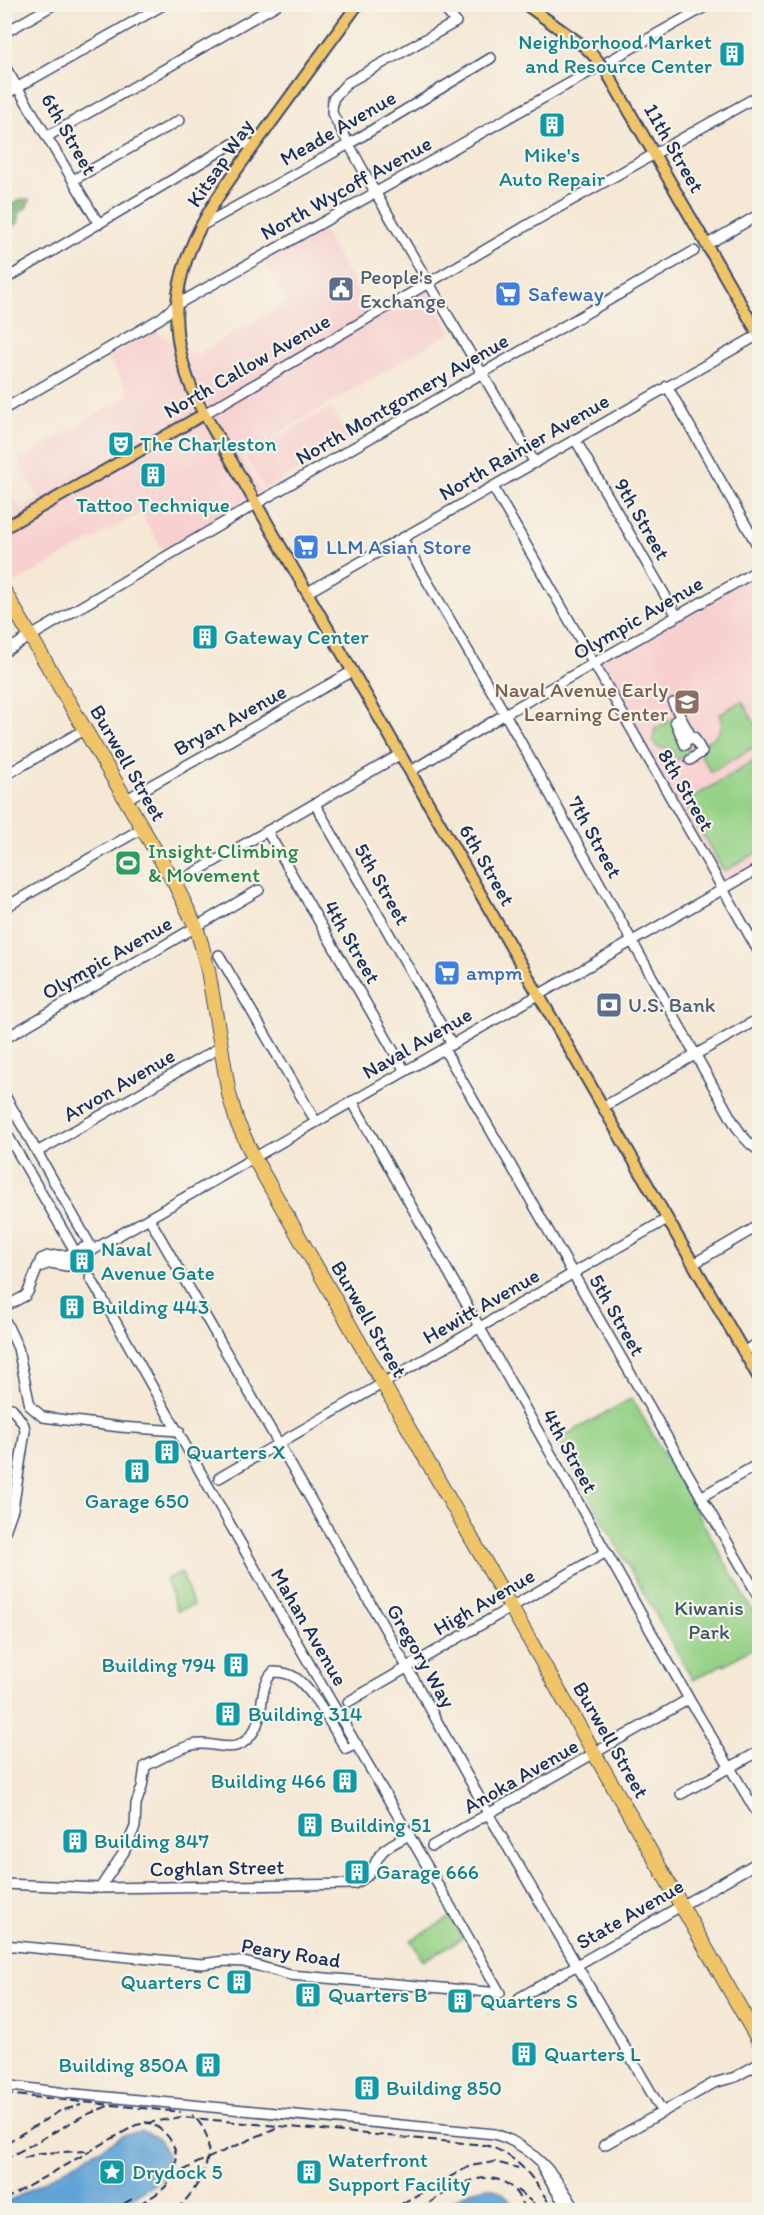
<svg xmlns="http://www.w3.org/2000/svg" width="764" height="2215" viewBox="0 0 764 2215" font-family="Itim,sans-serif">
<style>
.built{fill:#f7d0cf}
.green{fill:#95d287;stroke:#588072;stroke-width:1.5}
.forest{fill:#78b474;stroke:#4a7269;stroke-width:1.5}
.water{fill:#61a3d5;stroke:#3e699a;stroke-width:1.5}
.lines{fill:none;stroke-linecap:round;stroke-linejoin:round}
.minor-casing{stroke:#3c4b70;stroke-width:12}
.major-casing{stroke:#3c4b70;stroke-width:14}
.highway-casing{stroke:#3c4b70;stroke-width:16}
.minor{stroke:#fff;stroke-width:9}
.major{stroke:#f0c469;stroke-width:10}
.highway{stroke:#f0c469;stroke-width:14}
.rail{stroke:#1b2f5e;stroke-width:2;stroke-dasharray:9 4.5;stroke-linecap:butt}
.major-bridge-casing{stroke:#3c4b70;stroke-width:14;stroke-linecap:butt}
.major-bridge{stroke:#f0c469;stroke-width:10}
.labels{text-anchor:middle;stroke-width:4.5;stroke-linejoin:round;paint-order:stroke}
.culture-label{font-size:21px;fill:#0d838f;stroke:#f7f3e8;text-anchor:start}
.street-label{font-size:21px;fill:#1b2f5e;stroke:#f7f3e8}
.service-label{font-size:21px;fill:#4e5e75;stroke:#f7f3e8;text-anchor:start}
.shop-label{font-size:21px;fill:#366cbe;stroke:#f7f3e8;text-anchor:start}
.education-label{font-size:21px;fill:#785e54;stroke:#f7f3e8;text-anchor:end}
.leisure-label{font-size:21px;fill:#27864d;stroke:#f7f3e8;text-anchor:start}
.park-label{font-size:21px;fill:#3a5868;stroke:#f7f3e8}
</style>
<rect width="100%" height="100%" fill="#f7f3e8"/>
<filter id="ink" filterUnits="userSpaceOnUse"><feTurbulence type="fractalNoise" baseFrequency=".0167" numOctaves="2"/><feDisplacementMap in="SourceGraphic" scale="12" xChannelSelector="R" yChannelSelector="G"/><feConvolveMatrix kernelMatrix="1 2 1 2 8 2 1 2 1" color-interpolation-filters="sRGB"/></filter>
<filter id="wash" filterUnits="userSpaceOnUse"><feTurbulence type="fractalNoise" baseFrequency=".008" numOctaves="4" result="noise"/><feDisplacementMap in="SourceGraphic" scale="24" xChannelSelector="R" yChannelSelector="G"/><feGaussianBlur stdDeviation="1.35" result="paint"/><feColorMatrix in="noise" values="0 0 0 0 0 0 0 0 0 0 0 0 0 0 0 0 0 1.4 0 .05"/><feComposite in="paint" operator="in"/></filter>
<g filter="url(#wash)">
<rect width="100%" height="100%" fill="#f5e8d5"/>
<g class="built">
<polygon points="322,228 369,311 421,282 452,332 241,455 262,492 163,551 141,513 13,584 5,570 5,485 20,508 39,498 18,461 130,394 108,358 154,330 195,355 287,303 264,261"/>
<polygon points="331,407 350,440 264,490 245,456"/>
<polygon points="759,569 759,868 722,890 593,664"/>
</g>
<g class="green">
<path d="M742,701L759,731V744L711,772L700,754V745C714,738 727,731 720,714Z"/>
<polygon points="672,719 691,754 677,760 671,749 657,747 653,740 655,729"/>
<polygon points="759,758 759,851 724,871 686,806 686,802"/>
<polygon points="632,1398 759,1622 759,1644 724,1665 723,1664 693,1680 557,1440"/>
<polygon points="182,1573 193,1605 177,1611 166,1579"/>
<polygon points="451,1917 463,1938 423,1961 411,1940"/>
</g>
<polygon class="forest" points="21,199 30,200 26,208 20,212 18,224 5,227 5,209"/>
<g class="water">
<path d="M141,2131C162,2135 175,2158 162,2177C157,2184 115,2209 107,2210C97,2212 85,2210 74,2210C51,2210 28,2211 5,2210V2204L126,2134Z"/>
<path d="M487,2187C501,2190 510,2196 515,2210H437L470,2191Z"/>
</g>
</g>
<g filter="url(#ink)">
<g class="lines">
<defs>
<g id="minor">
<polyline points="440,4 456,22 347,83 333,99 332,113 375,192 535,463"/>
<polyline points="4,33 55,4"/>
<polyline points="4,65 99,224"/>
<polyline points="4,95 165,4"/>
<polyline points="48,136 278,4"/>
<polyline points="73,180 180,120"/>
<polyline points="201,226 349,144 491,58"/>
<polyline points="706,245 760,214"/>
<polyline points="4,280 234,143 255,145"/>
<polyline points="667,386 760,550"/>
<polyline points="4,409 161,318 176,305 710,4"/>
<polyline points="204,414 538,219 760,95"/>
<polyline points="575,439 677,616"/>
<polyline points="493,487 760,954"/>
<path d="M402,538L505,714L717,1093C729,1113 740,1140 760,1151"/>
<polyline points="308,592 760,334"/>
<polyline points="4,652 247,509 694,251"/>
<polyline points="673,703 681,718 675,721 685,745"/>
<polyline points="681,718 692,738 687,740"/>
<polyline points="690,760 702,752 694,737 692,738"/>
<polyline points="411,771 505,714 760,569"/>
<polyline points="4,776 84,730"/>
<polyline points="125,800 353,671"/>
<polyline points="315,804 452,1044"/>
<polyline points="267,831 405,1071"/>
<polyline points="175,884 401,754"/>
<polyline points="4,908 141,829"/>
<polyline points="219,955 316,1122"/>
<polyline points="4,1039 259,890"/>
<polyline points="444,1049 760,1599"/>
<polyline points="4,1094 93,1250"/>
<polyline points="352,1101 689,1699 760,1818"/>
<polyline points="603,1107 760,1018"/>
<polyline points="4,1129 72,1246"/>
<polyline points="37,1152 219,1048"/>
<polyline points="149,1218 407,1667 489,1815 662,2111"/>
<path d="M57,1255C68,1265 83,1261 93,1250L760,868"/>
<polyline points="693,1264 760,1225"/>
<polyline points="37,1268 50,1263 67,1266"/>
<polyline points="4,1307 25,1296 28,1292 41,1259 48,1256 67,1255 85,1247 93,1250"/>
<polyline points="4,1318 18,1348 30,1406 43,1417 120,1427 179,1431"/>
<polyline points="743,1352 760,1342"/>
<polyline points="4,1408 12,1408 24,1425 25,1431 13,1509 4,1534"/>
<polyline points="219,1478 667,1219"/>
<polyline points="701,1497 760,1463"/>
<polyline points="348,1702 606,1552"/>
<polyline points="681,1794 760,1751"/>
<polyline points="432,1846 689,1699"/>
<path d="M4,1884L100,1888L354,1884C378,1873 370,1865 383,1851C390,1844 401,1840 409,1835"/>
<path d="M100,1888L124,1852L135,1827L136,1804L142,1787L145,1766C159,1760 178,1748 192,1745C215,1739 237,1761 255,1729C265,1711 258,1688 273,1672C282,1672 289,1673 296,1678C318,1696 331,1726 346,1749L357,1744"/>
<path d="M4,1945L202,1964L224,1961L244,1962L290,1975L500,1993C425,1860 346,1729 271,1597C210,1490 151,1383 90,1277"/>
<polyline points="519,1998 760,1861"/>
<path d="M4,2085L65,2093L495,2134C535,2147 556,2176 576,2210"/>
<polyline points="604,2145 714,2083 735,2077 760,2063"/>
<polyline points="542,2168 568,2210"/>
</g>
<g id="major">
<path d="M358,4C329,44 300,83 271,123C234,174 187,229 178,294C172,331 182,368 197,401L760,1380"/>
<polyline points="525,4 585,47 594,56"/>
<polyline points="606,71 760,337"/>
<polyline points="4,528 204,414"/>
</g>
<polyline id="highway" points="4,591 175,884 196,927 201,943 208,970 229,1094 237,1122 254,1158 760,2043"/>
</defs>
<use href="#minor" class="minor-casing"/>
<use href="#major" class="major-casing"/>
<use href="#highway" class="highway-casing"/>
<use href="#minor" class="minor"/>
<use href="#major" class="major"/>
<use href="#highway" class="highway"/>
<g class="rail">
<polyline points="4,2094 181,2112"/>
<polyline points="6,2143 60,2111 81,2105"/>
<polyline points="24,2158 40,2153 86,2151"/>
<polyline points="4,2160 81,2117 108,2106"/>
<polyline points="171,2178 195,2164 276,2128"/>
<polyline points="517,2190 542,2210"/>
<path d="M4,2200L136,2125L181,2117L485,2145C519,2155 536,2181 553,2210"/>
<polyline points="112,2210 134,2198"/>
<path d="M127,2210C140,2203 157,2196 167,2185C187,2161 173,2129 145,2122"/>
<path d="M176,2210C202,2186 225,2143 192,2115"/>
<polyline points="390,2210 470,2166 495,2162 518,2168"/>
<path d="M418,2210C442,2196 478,2165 507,2184C516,2190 521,2199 524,2210"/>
</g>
<defs>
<polyline id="major-bridge" points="594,56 606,71"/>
</defs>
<use href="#major-bridge" class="major-bridge-casing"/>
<use href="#major-bridge" class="major-bridge"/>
</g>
</g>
<defs>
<symbol id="building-square" viewBox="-11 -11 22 22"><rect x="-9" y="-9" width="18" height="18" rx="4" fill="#0f9aa8" stroke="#f7f3e8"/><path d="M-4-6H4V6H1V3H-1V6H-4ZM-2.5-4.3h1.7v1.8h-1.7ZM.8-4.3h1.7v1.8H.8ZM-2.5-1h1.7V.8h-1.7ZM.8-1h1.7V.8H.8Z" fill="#fff"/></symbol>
<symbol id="civic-square" viewBox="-11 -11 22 22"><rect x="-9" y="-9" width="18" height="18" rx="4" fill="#5c6f8a" stroke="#f7f3e8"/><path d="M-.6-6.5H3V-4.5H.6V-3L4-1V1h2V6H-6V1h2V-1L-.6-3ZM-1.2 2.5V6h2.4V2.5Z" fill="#fff"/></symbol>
<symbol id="supermarket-square" viewBox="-11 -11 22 22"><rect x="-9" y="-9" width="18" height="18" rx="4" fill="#3f7fe0" stroke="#f7f3e8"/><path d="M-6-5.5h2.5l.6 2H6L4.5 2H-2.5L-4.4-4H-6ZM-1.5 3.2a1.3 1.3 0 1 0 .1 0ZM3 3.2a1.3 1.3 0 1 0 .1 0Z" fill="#fff"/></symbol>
<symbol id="theatre-square" viewBox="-11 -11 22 22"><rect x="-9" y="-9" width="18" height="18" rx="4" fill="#0f9aa8" stroke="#f7f3e8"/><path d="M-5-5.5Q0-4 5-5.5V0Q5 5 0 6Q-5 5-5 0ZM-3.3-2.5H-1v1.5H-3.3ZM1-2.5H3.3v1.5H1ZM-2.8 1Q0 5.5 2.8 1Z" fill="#fff"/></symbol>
<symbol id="school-square" viewBox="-11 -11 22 22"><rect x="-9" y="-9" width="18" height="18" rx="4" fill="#8d6e63" stroke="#f7f3e8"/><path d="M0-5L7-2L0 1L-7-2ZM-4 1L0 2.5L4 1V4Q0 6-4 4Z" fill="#fff"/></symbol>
<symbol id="stadium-square" viewBox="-11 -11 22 22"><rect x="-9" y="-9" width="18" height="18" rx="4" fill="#2e9e5b" stroke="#f7f3e8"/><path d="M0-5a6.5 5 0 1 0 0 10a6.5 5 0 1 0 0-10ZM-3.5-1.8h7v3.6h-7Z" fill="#fff"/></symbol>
<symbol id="bank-square" viewBox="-11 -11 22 22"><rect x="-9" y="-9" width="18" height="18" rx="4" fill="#5c6f8a" stroke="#f7f3e8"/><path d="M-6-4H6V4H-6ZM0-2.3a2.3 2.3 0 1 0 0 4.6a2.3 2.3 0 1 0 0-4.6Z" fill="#fff"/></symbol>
<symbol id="sight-square" viewBox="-11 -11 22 22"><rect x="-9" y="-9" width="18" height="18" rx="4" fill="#0f9aa8" stroke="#f7f3e8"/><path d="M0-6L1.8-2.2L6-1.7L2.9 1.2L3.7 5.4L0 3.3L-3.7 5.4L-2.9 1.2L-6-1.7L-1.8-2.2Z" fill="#fff"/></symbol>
</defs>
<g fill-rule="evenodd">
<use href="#building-square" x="717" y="39" width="30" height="30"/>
<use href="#building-square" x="537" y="110" width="30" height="30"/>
<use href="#civic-square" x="326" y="274" width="30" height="30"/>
<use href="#supermarket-square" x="493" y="279" width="30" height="30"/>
<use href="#theatre-square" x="106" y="429" width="30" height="30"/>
<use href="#building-square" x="138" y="460" width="30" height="30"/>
<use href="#supermarket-square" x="291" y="532" width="30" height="30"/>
<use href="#building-square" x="190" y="622" width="30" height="30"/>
<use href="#school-square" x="672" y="687" width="30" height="30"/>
<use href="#stadium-square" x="113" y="848" width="30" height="30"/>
<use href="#supermarket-square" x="432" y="958" width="30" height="30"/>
<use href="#bank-square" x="594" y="990" width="30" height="30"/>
<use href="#building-square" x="67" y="1246" width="30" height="30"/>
<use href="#building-square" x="57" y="1292" width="30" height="30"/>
<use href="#building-square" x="152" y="1437" width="30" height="30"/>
<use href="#building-square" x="122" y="1456" width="30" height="30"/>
<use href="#building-square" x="221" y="1650" width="30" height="30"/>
<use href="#building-square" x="213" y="1699" width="30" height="30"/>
<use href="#building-square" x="330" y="1766" width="30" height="30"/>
<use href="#building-square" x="295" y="1810" width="30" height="30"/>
<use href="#building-square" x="60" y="1826" width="30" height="30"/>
<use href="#building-square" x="342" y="1857" width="30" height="30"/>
<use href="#building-square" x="224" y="1967" width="30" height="30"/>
<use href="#building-square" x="293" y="1980" width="30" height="30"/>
<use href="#building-square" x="445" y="1986" width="30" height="30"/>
<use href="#building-square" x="509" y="2039" width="30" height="30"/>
<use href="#building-square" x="193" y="2050" width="30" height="30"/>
<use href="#building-square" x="352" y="2073" width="30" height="30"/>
<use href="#sight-square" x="97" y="2157" width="30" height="30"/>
<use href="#building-square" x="294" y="2157" width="30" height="30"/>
</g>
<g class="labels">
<g class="culture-label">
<text x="712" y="49" text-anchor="end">Neighborhood Market<tspan x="712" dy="24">and Resource Center</tspan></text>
<text x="552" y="162" text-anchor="middle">Mike's<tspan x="552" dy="24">Auto Repair</tspan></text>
<text x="140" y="451">The Charleston</text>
<text x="153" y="512" text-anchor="middle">Tattoo Technique</text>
<text x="224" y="644">Gateway Center</text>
<text x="101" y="1256">Naval<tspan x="101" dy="24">Avenue Gate</tspan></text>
<text x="92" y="1314">Building 443</text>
<text x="186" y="1459">Quarters X</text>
<text x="137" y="1508" text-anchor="middle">Garage 650</text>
<text x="216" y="1672" text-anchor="end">Building 794</text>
<text x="248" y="1721">Building 314</text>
<text x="326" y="1788" text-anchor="end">Building 466</text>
<text x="330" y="1832">Building 51</text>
<text x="94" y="1848">Building 847</text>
<text x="376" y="1879">Garage 666</text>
<text x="220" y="1989" text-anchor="end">Quarters C</text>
<text x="328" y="2002">Quarters B</text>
<text x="480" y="2008">Quarters S</text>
<text x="544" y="2061">Quarters L</text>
<text x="188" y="2072" text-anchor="end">Building 850A</text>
<text x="386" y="2095">Building 850</text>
<text x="328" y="2167">Waterfront<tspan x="328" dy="24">Support Facility</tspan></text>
<text x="132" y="2179">Drydock 5</text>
</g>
<g class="street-label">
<text transform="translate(338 128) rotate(-30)" y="7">Meade Avenue</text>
<text transform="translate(69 134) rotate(60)" y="7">6th Street</text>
<text transform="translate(674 148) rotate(60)" y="7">11th Street</text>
<text transform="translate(220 163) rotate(-56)" y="7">Kitsap Way</text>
<text transform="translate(346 188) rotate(-29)" y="7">North Wycoff Avenue</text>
<text transform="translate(247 366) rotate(-30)" y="7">North Callow Avenue</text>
<text transform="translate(402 399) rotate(-30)" y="7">North Montgomery Avenue</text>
<text transform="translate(524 447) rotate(-30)" y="7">North Rainier Avenue</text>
<text transform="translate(642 519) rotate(60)" y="7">9th Street</text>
<text transform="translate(638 618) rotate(-30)" y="7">Olympic Avenue</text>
<text transform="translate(230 720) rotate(-29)" y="7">Bryan Avenue</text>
<text transform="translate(128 763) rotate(60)" y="7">Burwell Street</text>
<text transform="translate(686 790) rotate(60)" y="7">8th Street</text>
<text transform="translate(595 837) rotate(61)" y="7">7th Street</text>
<text transform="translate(487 865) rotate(60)" y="7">6th Street</text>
<text transform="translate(382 884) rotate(60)" y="7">5th Street</text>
<text transform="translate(352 942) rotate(60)" y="7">4th Street</text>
<text transform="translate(107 958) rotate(-30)" y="7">Olympic Avenue</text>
<text transform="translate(417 1043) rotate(-30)" y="7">Naval Avenue</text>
<text transform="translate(119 1085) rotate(-30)" y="7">Arvon Avenue</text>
<text transform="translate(481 1306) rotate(-30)" y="7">Hewitt Avenue</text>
<text transform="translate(617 1315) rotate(60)" y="7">5th Street</text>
<text transform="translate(369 1319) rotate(60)" y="7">Burwell Street</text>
<text transform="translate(570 1451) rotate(61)" y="7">4th Street</text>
<text transform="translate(484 1602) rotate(-30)" y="7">High Avenue</text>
<text transform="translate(309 1627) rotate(60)" y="7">Mahan Avenue</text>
<text transform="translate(421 1656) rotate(60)" y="7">Gregory Way</text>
<text transform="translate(611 1740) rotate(60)" y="7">Burwell Street</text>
<text transform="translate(521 1776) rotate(-30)" y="7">Anoka Avenue</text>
<text transform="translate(217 1868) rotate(-1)" y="7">Coghlan Street</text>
<text transform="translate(630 1914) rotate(-30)" y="7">State Avenue</text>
<text transform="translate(291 1953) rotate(9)" y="7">Peary Road</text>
</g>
<g class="service-label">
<text x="360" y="284">People's<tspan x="360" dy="24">Exchange</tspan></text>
<text x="628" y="1012">U.S. Bank</text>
</g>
<g class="shop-label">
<text x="528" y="301">Safeway</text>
<text x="326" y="554">LLM Asian Store</text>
<text x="466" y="980">ampm</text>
</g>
<g class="education-label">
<text x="668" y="697">Naval Avenue Early<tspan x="668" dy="24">Learning Center</tspan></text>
</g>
<g class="leisure-label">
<text x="148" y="858">Insight Climbing<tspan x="148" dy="24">&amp; Movement</tspan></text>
</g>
<g class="park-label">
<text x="709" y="1615">Kiwanis<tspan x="709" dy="24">Park</tspan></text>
</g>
</g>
<rect width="764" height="2215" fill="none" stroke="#f7f3e8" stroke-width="24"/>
</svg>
